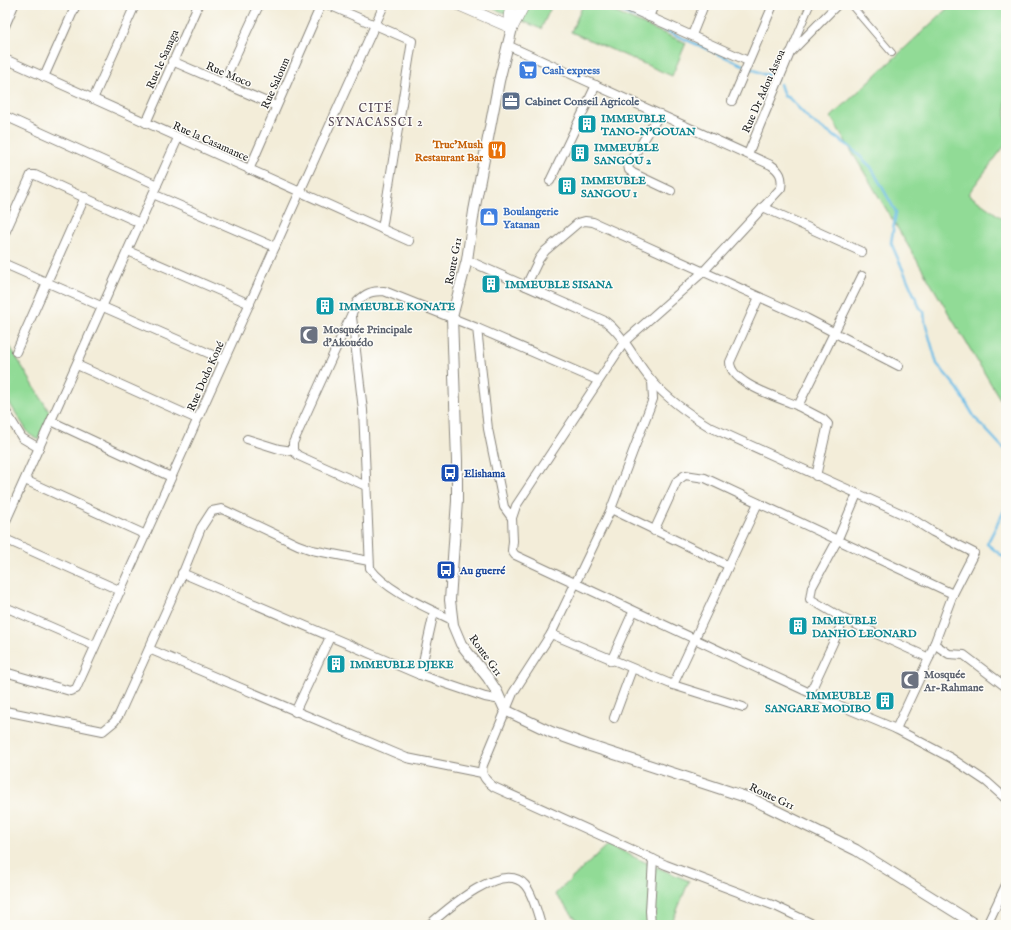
<svg xmlns="http://www.w3.org/2000/svg" width="1011" height="930" viewBox="0 0 1011 930" font-family="'IM FELL English',serif">
<style>
.green{fill:#91db96;stroke:#567c59}
.lines{fill:none;stroke-linecap:round;stroke-linejoin:round}
.stream{stroke:#6cbde7;stroke-width:2.5}
.pedestrian-casing{stroke:#88847a;stroke-width:8}
.minor-casing{stroke:#88847a;stroke-width:10}
.tertiary-casing{stroke:#88847a;stroke-width:12}
.secondary-casing{stroke:#88847a;stroke-width:12}
.pedestrian{stroke:#fff;stroke-width:6}
.minor{stroke:#fff;stroke-width:8}
.tertiary{stroke:#fff;stroke-width:10}
.secondary{stroke:#fff;stroke-width:11}
.labels{text-anchor:middle;stroke-width:3;stroke-linejoin:round;paint-order:stroke}
.street-label{font-size:11px;fill:#1c1c1c;stroke:#fdfcf7}
.shop-label{font-size:11px;font-weight:bold;fill:#366cbe;stroke:#fdfcf7;text-anchor:start}
.service-label{font-size:11px;font-weight:bold;fill:#4e5e75;stroke:#fdfcf7;text-anchor:start}
.culture-label{font-size:11px;font-weight:bold;fill:#0d838f;stroke:#fdfcf7;text-anchor:start}
.food-label{font-size:11px;font-weight:bold;fill:#c56008;stroke:#fdfcf7;text-anchor:end}
.worship-label{font-size:11px;font-weight:bold;fill:#5b616d;stroke:#fdfcf7;text-anchor:start}
.transit-label{font-size:11px;font-weight:bold;fill:#164399;stroke:#fdfcf7;text-anchor:start}
.neighbourhood-label{font-size:12px;letter-spacing:1px;fill:#564856;stroke:#fdfcf7}
</style>
<rect width="100%" height="100%" fill="#fdfcf7"/>
<filter id="ink" filterUnits="userSpaceOnUse"><feTurbulence type="fractalNoise" baseFrequency=".025" numOctaves="2"/><feDisplacementMap in="SourceGraphic" scale="8" xChannelSelector="R" yChannelSelector="G"/><feConvolveMatrix kernelMatrix="1 2 1 2 8 2 1 2 1" color-interpolation-filters="sRGB"/></filter>
<filter id="wash" filterUnits="userSpaceOnUse"><feTurbulence type="fractalNoise" baseFrequency=".012" numOctaves="4" result="noise"/><feDisplacementMap in="SourceGraphic" scale="16" xChannelSelector="R" yChannelSelector="G"/><feGaussianBlur stdDeviation="0.9" result="paint"/><feColorMatrix in="noise" values="0 0 0 0 0 0 0 0 0 0 0 0 0 0 0 0 0 1.4 0 .05"/><feComposite in="paint" operator="in"/></filter>
<g filter="url(#wash)">
<rect width="100%" height="100%" fill="#f3edd9"/>
<g class="green">
<polygon points="486,5 552,5 541,29"/>
<polygon points="583,5 598,5 686,43 672,76 571,32"/>
<polygon points="951,5 1006,5 1006,144 968,194 1006,221 1006,409 831,117"/>
<polygon points="5,338 50,413 38,440 29,434 5,396"/>
<polygon points="609,844 638,859 689,881 671,925 581,925 555,894"/>
</g>
<g class="lines">
<g class="stream">
<polyline points="608,5 777,80"/>
<polyline points="767,74 776,77"/>
<polyline points="780,84 784,96 789,98 811,121 849,146 871,167 896,212 891,243 920,308 924,312 925,322 937,364 958,389 975,418 1006,451"/>
<polyline points="1006,507 987,544 1006,559"/>
</g>
</g>
</g>
<g filter="url(#ink)">
<g class="lines">
<defs>
<g id="pedestrian">
<polyline points="851,5 892,53"/>
<polyline points="791,50 810,5"/>
</g>
<g id="minor">
<polyline points="329,5 412,41 382,229"/>
<polyline points="623,5 748,61"/>
<polyline points="649,17 654,5"/>
<polyline points="5,26 14,5"/>
<polyline points="692,35 704,5"/>
<polyline points="5,59 409,241"/>
<polyline points="172,61 276,106"/>
<polyline points="44,77 76,5"/>
<polyline points="223,83 259,5"/>
<polyline points="93,99 135,5"/>
<polyline points="732,101 773,5"/>
<polyline points="660,114 628,165 629,170 633,173 671,191"/>
<polyline points="5,116 157,185"/>
<polyline points="146,123 198,5"/>
<polyline points="748,154 790,53 837,5"/>
<polyline points="249,170 321,5"/>
<polyline points="550,181 596,85"/>
<polyline points="153,194 275,247"/>
<polyline points="763,207 862,252"/>
<polyline points="5,233 31,175 35,175 140,223"/>
<polyline points="128,251 250,304"/>
<path d="M467,260L605,321C626,337 635,362 652,381C668,399 690,415 710,427L909,517L933,532L974,553L953,594L929,658L896,729"/>
<polyline points="5,264 224,360"/>
<polyline points="526,286 539,259 545,251 578,223 585,221 593,222 806,318 899,366"/>
<path d="M759,297L730,362C730,384 781,398 798,406"/>
<path d="M352,317L363,410L370,568C386,591 428,608 452,620"/>
<path d="M477,328L488,429L504,507L512,518L516,506L625,341L703,272L781,188C783,177 780,171 771,165L507,45"/>
<polyline points="16,352 85,197"/>
<polyline points="77,365 197,419"/>
<path d="M652,381L653,399L611,509L551,634L513,693L483,765C480,775 486,781 494,787L666,865L775,906L815,925"/>
<polyline points="5,410 22,438 39,448"/>
<polyline points="51,421 171,477"/>
<polyline points="247,439 279,449 293,451"/>
<polyline points="816,476 828,424 823,419 798,406 862,276"/>
<polyline points="25,480 146,535"/>
<path d="M366,486L299,456L293,451V443L357,302C366,293 371,291 384,291L477,328L597,380"/>
<polyline points="857,494 837,541 812,587 810,599 844,619 929,658"/>
<polyline points="611,509 727,565"/>
<polyline points="512,518 513,541 512,551 515,555 810,693 896,729 951,758 987,782 1006,799"/>
<polyline points="5,523 178,138"/>
<polyline points="654,531 677,481 685,475 705,478 953,594"/>
<polyline points="5,539 121,591"/>
<polyline points="182,573 420,675 485,697 501,700"/>
<polyline points="5,607 95,646"/>
<polyline points="551,634 673,685 743,707"/>
<polyline points="934,644 949,654 964,655 1006,687"/>
<polyline points="149,649 407,758 482,773"/>
<polyline points="611,661 633,612"/>
<polyline points="5,672 70,691 76,689 384,5"/>
<polyline points="420,675 434,612"/>
<polyline points="673,685 758,503"/>
<polyline points="810,693 844,619"/>
<polyline points="5,711 103,731 114,722 119,715 180,580 201,528 212,511 222,509 298,545 312,550 369,561"/>
<polyline points="295,712 330,637"/>
<polyline points="614,718 632,669"/>
<path d="M429,925C446,910 503,859 525,885C532,893 538,914 541,925"/>
<polyline points="651,925 650,911 653,859"/>
<polyline points="987,925 1006,885"/>
</g>
<polyline id="tertiary" points="512,28 499,81 474,211 467,260 452,317 457,461 457,501 450,600 453,625 461,644 488,678 497,692 505,710 551,732 587,745 752,799 856,850 976,925"/>
<g id="secondary">
<polyline points="459,5 512,28"/>
<polyline points="511,5 509,17 512,28"/>
<polyline points="512,28 524,5"/>
</g>
</defs>
<use href="#pedestrian" class="pedestrian-casing"/>
<use href="#minor" class="minor-casing"/>
<use href="#tertiary" class="tertiary-casing"/>
<use href="#secondary" class="secondary-casing"/>
<use href="#pedestrian" class="pedestrian"/>
<use href="#minor" class="minor"/>
<use href="#tertiary" class="tertiary"/>
<use href="#secondary" class="secondary"/>
</g>
</g>
<defs>
<symbol id="supermarket-square" viewBox="-11 -11 22 22"><rect x="-9" y="-9" width="18" height="18" rx="4" fill="#3f7fe0" stroke="#fdfcf7"/><path d="M-6-5.5h2.5l.6 2H6L4.5 2H-2.5L-4.4-4H-6ZM-1.5 3.2a1.3 1.3 0 1 0 .1 0ZM3 3.2a1.3 1.3 0 1 0 .1 0Z" fill="#fff"/></symbol>
<symbol id="office-square" viewBox="-11 -11 22 22"><rect x="-9" y="-9" width="18" height="18" rx="4" fill="#5c6f8a" stroke="#fdfcf7"/><path d="M-6-3h4V-5.5h4V-3h4V5H-6ZM-1-4.5V-3h2v-1.5ZM-6 0V1H6V0Z" fill="#fff"/></symbol>
<symbol id="building-square" viewBox="-11 -11 22 22"><rect x="-9" y="-9" width="18" height="18" rx="4" fill="#0f9aa8" stroke="#fdfcf7"/><path d="M-4-6H4V6H1V3H-1V6H-4ZM-2.5-4.3h1.7v1.8h-1.7ZM.8-4.3h1.7v1.8H.8ZM-2.5-1h1.7V.8h-1.7ZM.8-1h1.7V.8H.8Z" fill="#fff"/></symbol>
<symbol id="restaurant-square" viewBox="-11 -11 22 22"><rect x="-9" y="-9" width="18" height="18" rx="4" fill="#e8710a" stroke="#fdfcf7"/><path d="M-5-6h1v4h1v-4h1v4h1v-4h1v5L-1.5 .5V6h-2V.5L-5-1ZM5-6V6H3V1.5H1.5Q1.5-4 5-6Z" fill="#fff"/></symbol>
<symbol id="shop-square" viewBox="-11 -11 22 22"><rect x="-9" y="-9" width="18" height="18" rx="4" fill="#3f7fe0" stroke="#fdfcf7"/><path d="M-5-2.5h2.3a2.7 3.5 0 0 1 5.4 0H5L5.5 6h-11ZM-1.5-2.5h3a1.5 2.3 0 0 0-3 0Z" fill="#fff"/></symbol>
<symbol id="mosque-square" viewBox="-11 -11 22 22"><rect x="-9" y="-9" width="18" height="18" rx="4" fill="#6b7280" stroke="#fdfcf7"/><path d="M3.5-4.9A6 6 0 1 0 3.5 4.9A5 5 0 1 1 3.5-4.9Z" fill="#fff"/></symbol>
<symbol id="bus-square" viewBox="-11 -11 22 22"><rect x="-9" y="-9" width="18" height="18" rx="4" fill="#1a4fb4" stroke="#fdfcf7"/><path d="M-5-6H5V4H4V6H2V4H-2V6H-4V4H-5ZM-3.5-4V0h7V-4ZM-3.5 1.2v1.5H-2V1.2ZM2 1.2v1.5H3.5V1.2Z" fill="#fff"/></symbol>
</defs>
<g fill-rule="evenodd">
<use href="#supermarket-square" x="517" y="59" width="22" height="22"/>
<use href="#office-square" x="500" y="90" width="22" height="22"/>
<use href="#building-square" x="576" y="113" width="22" height="22"/>
<use href="#restaurant-square" x="486" y="139" width="22" height="22"/>
<use href="#building-square" x="569" y="142" width="22" height="22"/>
<use href="#building-square" x="556" y="175" width="22" height="22"/>
<use href="#shop-square" x="478" y="206" width="22" height="22"/>
<use href="#building-square" x="480" y="273" width="22" height="22"/>
<use href="#building-square" x="314" y="295" width="22" height="22"/>
<use href="#mosque-square" x="298" y="324" width="22" height="22"/>
<use href="#bus-square" x="439" y="462" width="22" height="22"/>
<use href="#bus-square" x="435" y="559" width="22" height="22"/>
<use href="#building-square" x="787" y="615" width="22" height="22"/>
<use href="#building-square" x="325" y="653" width="22" height="22"/>
<use href="#mosque-square" x="899" y="669" width="22" height="22"/>
<use href="#building-square" x="874" y="690" width="22" height="22"/>
</g>
<g class="labels">
<g class="street-label">
<text transform="translate(162 59) rotate(-66)" y="4">Rue le Sanaga</text>
<text transform="translate(229 74) rotate(23)" y="4">Rue Moco</text>
<text transform="translate(275 83) rotate(-66)" y="4">Rue Saloum</text>
<text transform="translate(763 91) rotate(-66)" y="4">Rue Dr Adou Assoa</text>
<text transform="translate(211 141) rotate(24)" y="4">Rue la Casamance</text>
<text transform="translate(453 261) rotate(-79)" y="4">Route G11</text>
<text transform="translate(205 376) rotate(-66)" y="4">Rue Dodo Koné</text>
<text transform="translate(486 655) rotate(54)" y="4">Route G11</text>
<text transform="translate(772 796) rotate(25)" y="4">Route G11</text>
</g>
<g class="shop-label">
<text x="542" y="74">Cash express</text>
<text x="503" y="215">Boulangerie<tspan x="503" dy="13">Yatanan</tspan></text>
</g>
<g class="service-label">
<text x="525" y="105">Cabinet Conseil Agricole</text>
</g>
<g class="culture-label">
<text x="601" y="122">IMMEUBLE<tspan x="601" dy="13">TANO-N'GOUAN</tspan></text>
<text x="594" y="151">IMMEUBLE<tspan x="594" dy="13">SANGOU 2</tspan></text>
<text x="581" y="184">IMMEUBLE<tspan x="581" dy="13">SANGOU 1</tspan></text>
<text x="505" y="288">IMMEUBLE SISANA</text>
<text x="339" y="310">IMMEUBLE KONATE</text>
<text x="812" y="624">IMMEUBLE<tspan x="812" dy="13">DANHO LEONARD</tspan></text>
<text x="350" y="668">IMMEUBLE DJEKE</text>
<text x="871" y="699" text-anchor="end">IMMEUBLE<tspan x="871" dy="13">SANGARE MODIBO</tspan></text>
</g>
<g class="food-label">
<text x="483" y="148">Truc'Mush<tspan x="483" dy="13">Restaurant Bar</tspan></text>
</g>
<g class="worship-label">
<text x="323" y="333">Mosquée Principale<tspan x="323" dy="13">d'Akouédo</tspan></text>
<text x="924" y="678">Mosquée<tspan x="924" dy="13">Ar-Rahmane</tspan></text>
</g>
<g class="transit-label">
<text x="464" y="477">Elishama</text>
<text x="460" y="574">Au guerré</text>
</g>
<g class="neighbourhood-label">
<text x="376" y="112">CITÉ<tspan x="376" dy="14">SYNACASSCI 2</tspan></text>
</g>
</g>
<rect width="1011" height="930" fill="none" stroke="#fdfcf7" stroke-width="20"/>
</svg>
